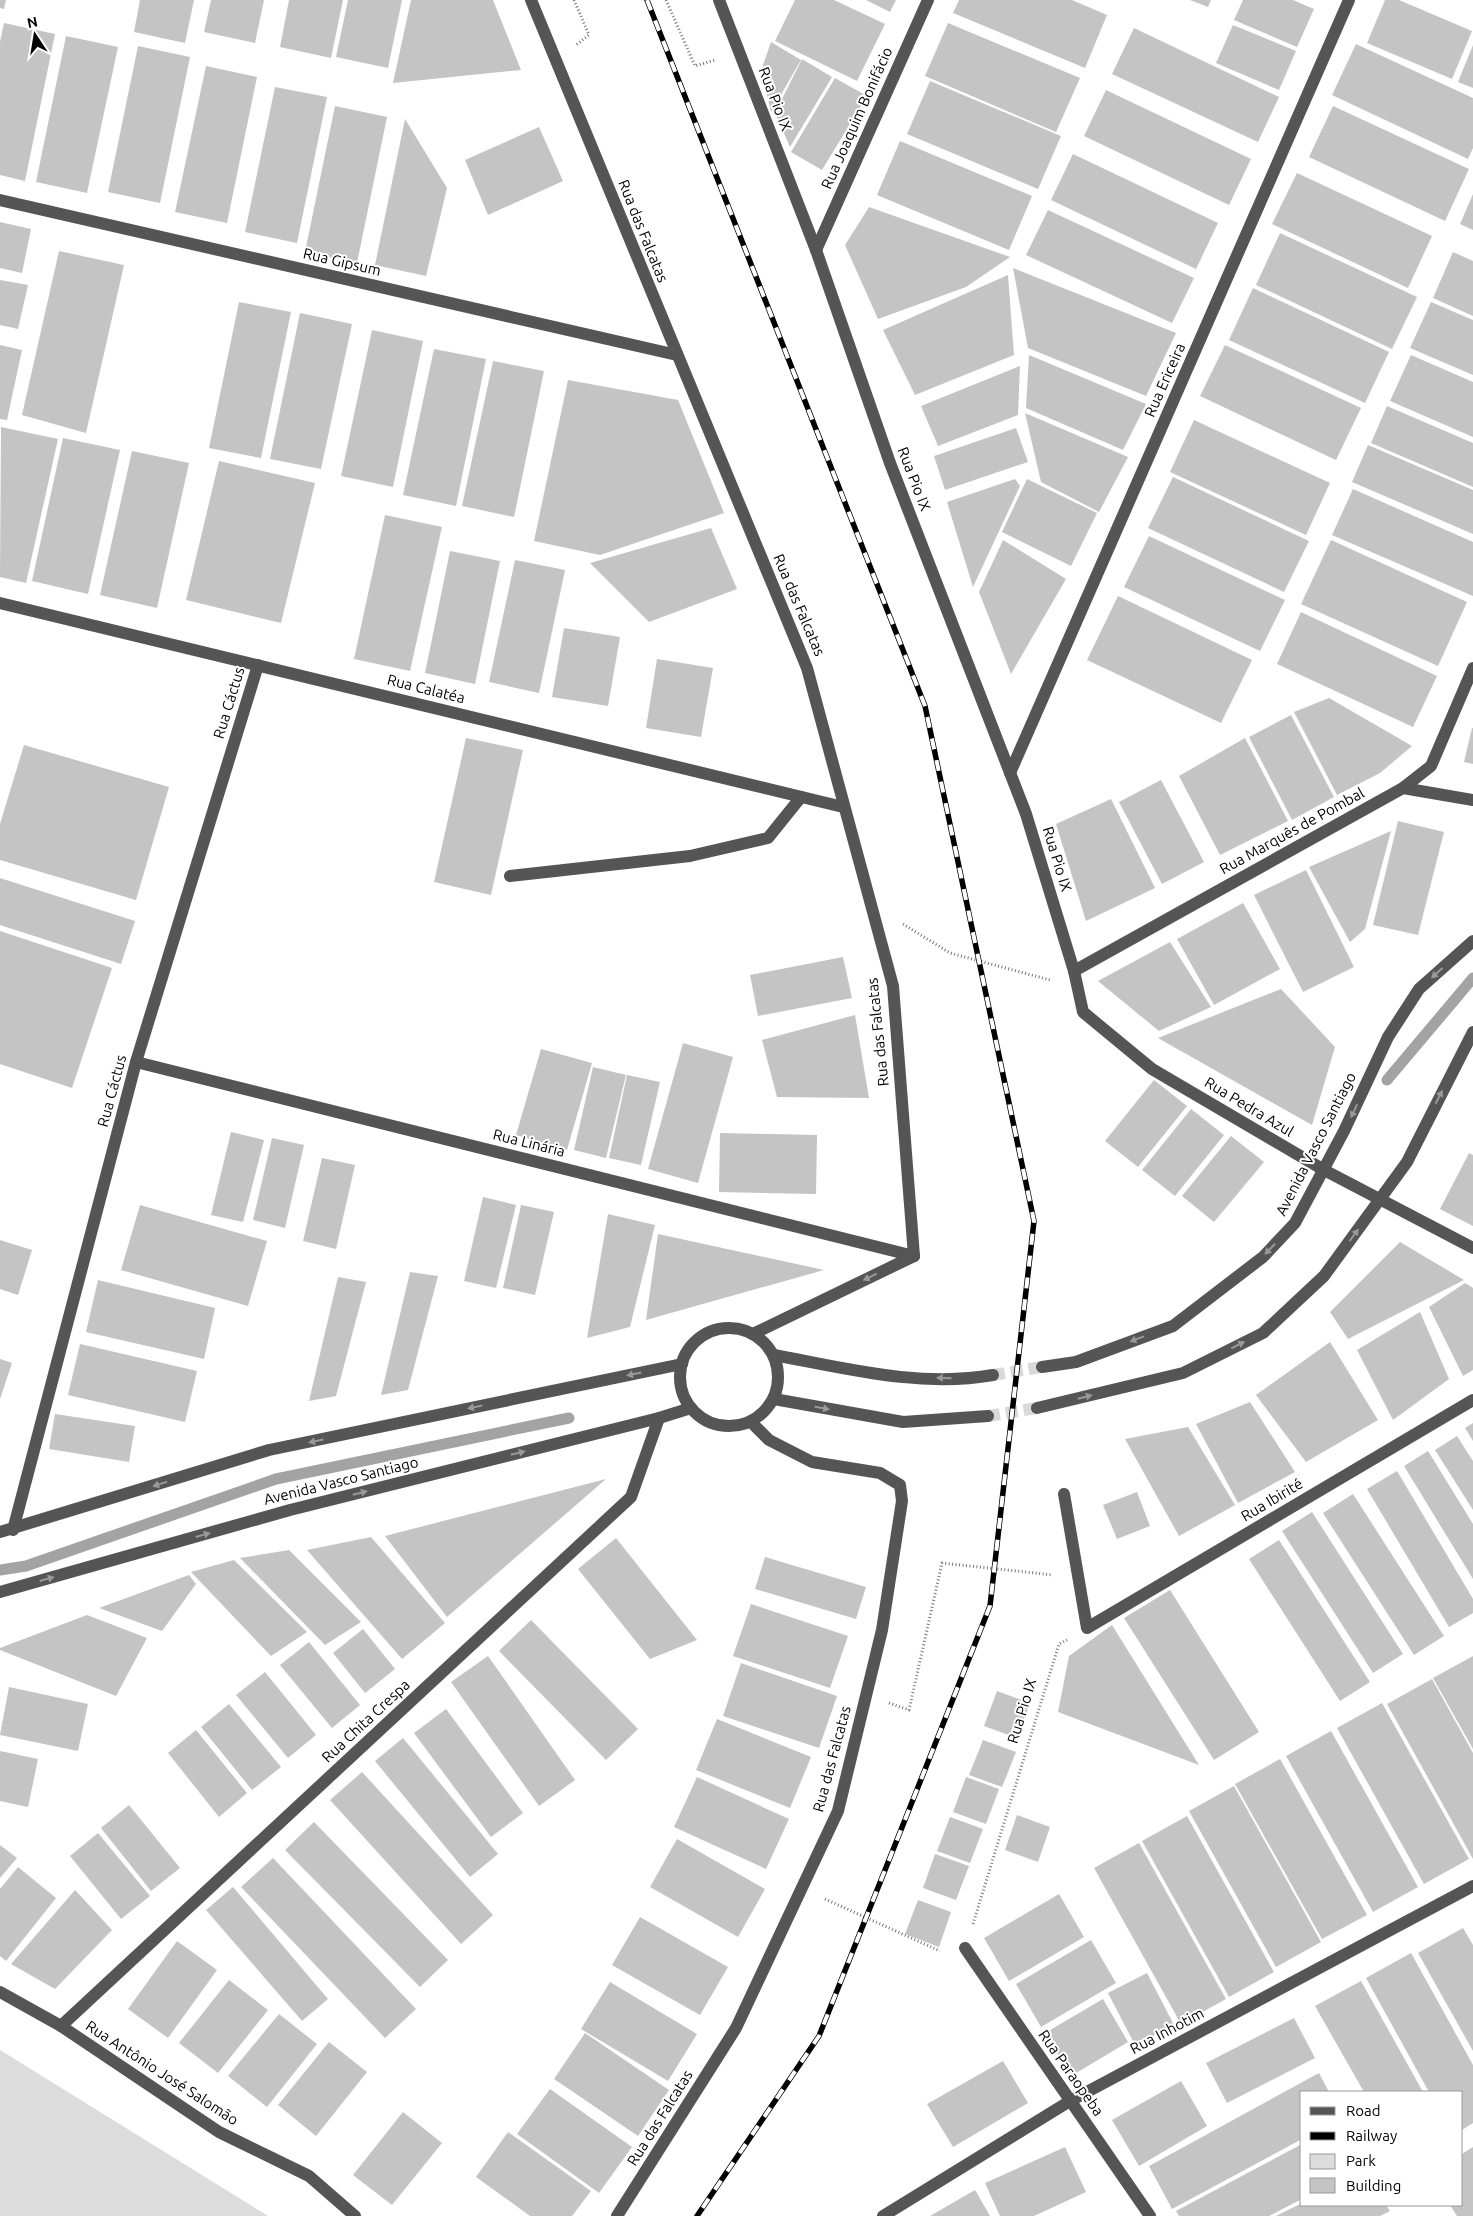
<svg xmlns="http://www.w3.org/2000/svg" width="1473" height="2216" viewBox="0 0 1473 2216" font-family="Ubuntu,sans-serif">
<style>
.green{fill:#dcdcdc}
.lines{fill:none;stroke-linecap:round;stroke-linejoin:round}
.stream{stroke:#a3a3a3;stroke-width:11}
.building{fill:#c4c4c4}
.minor-tunnel{stroke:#d9d9d9;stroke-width:12;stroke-dasharray:12 6;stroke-linecap:butt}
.path{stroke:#777;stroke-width:3;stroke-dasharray:1 2.5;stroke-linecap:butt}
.minor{stroke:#555;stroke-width:12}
.rail-casing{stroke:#000;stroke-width:5.5}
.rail{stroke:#fff;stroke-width:4;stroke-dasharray:11;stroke-linecap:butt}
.oneway{fill:#999}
.labels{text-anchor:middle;stroke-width:4;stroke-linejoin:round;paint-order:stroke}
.street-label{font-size:15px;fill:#000;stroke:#fff}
</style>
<rect width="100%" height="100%" fill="#fff"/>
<polygon class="green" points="0,2050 268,2216 0,2216"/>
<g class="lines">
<g class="stream">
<polyline points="1387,1080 1473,978"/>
<polyline points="0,1570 26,1566 276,1479 569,1418"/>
</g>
</g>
<g class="building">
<polygon points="0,0 6,0 4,9 0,8"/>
<polygon points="140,0 194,0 185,43 134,32"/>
<polygon points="211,0 264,0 255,43 204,32"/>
<polygon points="289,0 343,0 331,58 280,47"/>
<polygon points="348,0 402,0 388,68 336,57"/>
<polygon points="411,0 493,0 521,70 393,83"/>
<polygon points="795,0 834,0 885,24 857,81 775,41"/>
<polygon points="866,0 896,0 890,12"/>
<polygon points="959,0 1072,0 1107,15 1085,68 953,13"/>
<polygon points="1190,0 1211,0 1208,7"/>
<polygon points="1243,0 1293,0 1314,9 1297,47 1234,20"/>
<polygon points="1385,0 1399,0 1472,31 1452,79 1367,43"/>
<polygon points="4,23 55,34 25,181 0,175 0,42"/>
<polygon points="948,23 1080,78 1056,132 925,76"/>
<polygon points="1233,25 1296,51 1279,90 1216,63"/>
<polygon points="1134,28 1279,97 1258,142 1112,74"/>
<polygon points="66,36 118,47 87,193 36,182"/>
<polygon points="771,42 801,60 771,112 761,71"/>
<polygon points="1356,44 1473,98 1473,148 1468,159 1332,95"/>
<polygon points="1473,45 1473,88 1458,82"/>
<polygon points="138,46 190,57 160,203 108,192"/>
<polygon points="802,59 832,77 790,147 775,113"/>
<polygon points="206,66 257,77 227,223 175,212"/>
<polygon points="835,78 867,96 822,170 791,152"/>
<polygon points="930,81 1061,136 1038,189 907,134"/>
<polygon points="275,87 327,97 297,243 245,232"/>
<polygon points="1106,90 1251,159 1229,205 1084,136"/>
<polygon points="335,106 387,117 357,263 305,252"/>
<polygon points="1333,106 1469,169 1445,221 1309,157"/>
<polygon points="405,119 447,188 426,276 375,265"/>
<polygon points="539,127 563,181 488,215 465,160"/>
<polygon points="900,141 1032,196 1009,250 877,195"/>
<polygon points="1073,154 1218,223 1196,269 1051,200"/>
<polygon points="1297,173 1432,236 1408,288 1272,224"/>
<polygon points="1473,194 1473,230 1460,224"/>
<polygon points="869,207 1010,257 966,287 878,319 845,245"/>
<polygon points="1048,210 1194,278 1172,323 1026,255"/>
<polygon points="0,222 31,229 22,273 0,268"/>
<polygon points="1280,233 1417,297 1392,349 1256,285"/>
<polygon points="59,251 124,265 86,433 22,415"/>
<polygon points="1453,252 1473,261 1473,316 1433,298"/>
<polygon points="1013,268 1176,333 1146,396 1028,348"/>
<polygon points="1008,275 1014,355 915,395 883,330"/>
<polygon points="0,280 28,285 18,329 0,325"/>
<polygon points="1253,288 1389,352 1365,403 1229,340"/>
<polygon points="239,302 291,312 261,458 209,448"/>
<polygon points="1431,302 1473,320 1473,375 1410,348"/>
<polygon points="300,313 352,324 321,469 270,459"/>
<polygon points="372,330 423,341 393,487 341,476"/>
<polygon points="0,345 22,350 7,420 0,419"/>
<polygon points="1225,345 1361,408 1336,460 1200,396"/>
<polygon points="434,349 486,359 456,506 403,495"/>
<polygon points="1029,355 1146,404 1123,450 1026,408"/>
<polygon points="1411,355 1473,382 1473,437 1390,401"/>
<polygon points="493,361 544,371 514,517 462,506"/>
<polygon points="1020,366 1018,415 938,446 921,406"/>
<polygon points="568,380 678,400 724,513 600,555 534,541"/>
<polygon points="1387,406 1473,443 1473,487 1371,443"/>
<polygon points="1025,413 1128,457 1099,512 1041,482"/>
<polygon points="1194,420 1330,483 1306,535 1170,472"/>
<polygon points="1,427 58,439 26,583 0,577"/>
<polygon points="1016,428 1028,462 945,490 934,456"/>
<polygon points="63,438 120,450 88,594 32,581"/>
<polygon points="1368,445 1473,490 1473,534 1352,482"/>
<polygon points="132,451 189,463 157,608 100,595"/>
<polygon points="219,461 315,483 281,623 186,600"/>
<polygon points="1173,477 1309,541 1284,592 1148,528"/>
<polygon points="1015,479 1020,486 973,587 947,502"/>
<polygon points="1027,479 1097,513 1071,566 1002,532"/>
<polygon points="1353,489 1473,542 1473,596 1332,535"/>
<polygon points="385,515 442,527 410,671 354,659"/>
<polygon points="711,528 737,589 649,622 590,563"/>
<polygon points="1149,536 1285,600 1260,651 1124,587"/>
<polygon points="1003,540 1066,579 1011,674 979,592"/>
<polygon points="1331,540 1467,602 1438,666 1301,604"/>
<polygon points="450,551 500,561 475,684 425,673"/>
<polygon points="515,560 565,570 539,693 489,682"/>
<polygon points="1118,596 1252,660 1221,723 1087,660"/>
<polygon points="1301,612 1437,676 1413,727 1277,664"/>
<polygon points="564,628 620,637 608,706 552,697"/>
<polygon points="657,659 713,668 701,737 646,728"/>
<polygon points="1329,698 1412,746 1380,773 1337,795 1294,712"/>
<polygon points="1291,715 1334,797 1292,820 1249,737"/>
<polygon points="1472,728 1473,728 1473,764 1464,762"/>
<polygon points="466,738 523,750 491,895 434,882"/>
<polygon points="1245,738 1288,821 1220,855 1179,776"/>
<polygon points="24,745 169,787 136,900 0,860 0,824"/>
<polygon points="1161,780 1204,862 1162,884 1119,802"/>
<polygon points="1111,799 1155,888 1086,921 1056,824"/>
<polygon points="1398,821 1444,832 1418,935 1373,925"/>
<polygon points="1391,831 1365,929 1350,942 1309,867"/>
<polygon points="1306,870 1354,967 1303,992 1254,895"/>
<polygon points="0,878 135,921 121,964 0,925"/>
<polygon points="1243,903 1280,969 1214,1005 1177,939"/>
<polygon points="0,931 112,968 72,1088 0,1064"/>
<polygon points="1170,942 1211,1007 1159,1031 1098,981"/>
<polygon points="843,957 852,998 758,1016 750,975"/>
<polygon points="1281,989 1335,1047 1312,1125 1158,1038"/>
<polygon points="855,1015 869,1098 777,1097 762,1040"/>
<polygon points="683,1043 733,1057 698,1183 648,1169"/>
<polygon points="541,1049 592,1063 567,1150 516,1135"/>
<polygon points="593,1067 626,1075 606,1158 574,1150"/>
<polygon points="627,1075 660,1082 641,1165 609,1158"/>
<polygon points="1154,1080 1187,1106 1138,1167 1105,1141"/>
<polygon points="1191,1109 1224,1135 1175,1196 1142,1170"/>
<polygon points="231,1132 264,1140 243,1222 211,1215"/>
<polygon points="720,1133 817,1135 816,1194 719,1192"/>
<polygon points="1231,1136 1264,1162 1214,1222 1182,1196"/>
<polygon points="272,1138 304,1145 285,1228 253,1220"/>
<polygon points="1469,1153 1473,1155 1473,1226 1440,1209"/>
<polygon points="322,1158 355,1165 336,1249 303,1241"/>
<polygon points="483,1197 516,1205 496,1288 464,1281"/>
<polygon points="140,1205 267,1241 248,1306 121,1270"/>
<polygon points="521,1205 554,1212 535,1295 503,1288"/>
<polygon points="608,1214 655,1225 630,1327 587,1338"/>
<polygon points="658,1234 824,1270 646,1320"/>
<polygon points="0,1240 32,1250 18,1295 0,1289"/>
<polygon points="1400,1242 1464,1280 1348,1339 1330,1312"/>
<polygon points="410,1272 438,1276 408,1390 381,1395"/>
<polygon points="338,1277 366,1282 336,1396 309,1401"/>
<polygon points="98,1280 215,1308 204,1359 86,1332"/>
<polygon points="1465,1283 1473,1288 1473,1370 1463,1376 1429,1307"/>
<polygon points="1420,1312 1449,1379 1393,1420 1357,1350"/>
<polygon points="1330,1342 1378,1420 1306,1462 1256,1395"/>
<polygon points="80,1344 197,1371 185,1422 68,1395"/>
<polygon points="0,1359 12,1363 0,1399"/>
<polygon points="1250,1402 1295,1472 1238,1503 1196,1424"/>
<polygon points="55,1414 135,1426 129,1462 49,1449"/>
<polygon points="1473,1423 1473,1441 1465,1428"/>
<polygon points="1188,1427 1235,1505 1179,1536 1125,1439"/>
<polygon points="1457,1436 1473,1461 1473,1510 1435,1450"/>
<polygon points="1428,1451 1473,1524 1473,1579 1404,1466"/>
<polygon points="1397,1471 1473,1599 1473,1613 1449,1627 1367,1489"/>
<polygon points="606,1479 447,1617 385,1536"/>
<polygon points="1137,1492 1150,1526 1117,1539 1103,1505"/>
<polygon points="1353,1494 1444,1636 1414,1655 1323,1513"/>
<polygon points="1312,1512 1403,1654 1373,1673 1282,1531"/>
<polygon points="371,1537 445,1623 402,1659 307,1550"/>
<polygon points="616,1538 697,1640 650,1659 578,1569"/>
<polygon points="1279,1540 1370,1682 1340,1701 1249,1559"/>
<polygon points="289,1550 361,1622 325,1645 240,1558"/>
<polygon points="765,1557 866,1587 856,1619 755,1589"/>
<polygon points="234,1560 307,1632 271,1656 191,1572"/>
<polygon points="189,1575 196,1584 162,1631 99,1608"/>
<polygon points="1170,1590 1259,1732 1214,1760 1124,1618"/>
<polygon points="751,1604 848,1636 830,1688 733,1656"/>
<polygon points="87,1615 147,1638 116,1696 0,1650 0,1648"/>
<polygon points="531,1620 638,1729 606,1760 499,1651"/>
<polygon points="1112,1625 1199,1765 1058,1712 1069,1656"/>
<polygon points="363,1629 395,1669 365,1693 333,1653"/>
<polygon points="309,1642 360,1705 332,1728 280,1665"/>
<polygon points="488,1656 575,1780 539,1806 451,1682"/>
<polygon points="1473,1656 1473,1749 1433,1678"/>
<polygon points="741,1663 837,1696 819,1748 723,1716"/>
<polygon points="265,1672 316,1735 288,1758 236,1695"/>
<polygon points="1432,1679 1473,1753 1473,1859 1387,1704"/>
<polygon points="9,1687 88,1704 78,1751 0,1735"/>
<polygon points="997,1691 1030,1703 1017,1738 984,1726"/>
<polygon points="1382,1703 1469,1859 1424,1884 1337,1728"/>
<polygon points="229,1704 281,1767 252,1790 201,1727"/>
<polygon points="446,1709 523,1813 491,1837 414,1733"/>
<polygon points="717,1719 811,1757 790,1808 696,1770"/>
<polygon points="196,1730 247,1793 219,1817 168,1753"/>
<polygon points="1331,1731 1418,1887 1373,1912 1286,1756"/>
<polygon points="403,1738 498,1854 470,1877 375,1761"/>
<polygon points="983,1740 1016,1752 1002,1787 969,1775"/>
<polygon points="0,1751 38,1759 28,1807 0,1801"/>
<polygon points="1280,1759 1367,1915 1322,1939 1235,1784"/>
<polygon points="362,1772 493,1915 461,1944 330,1800"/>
<polygon points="697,1777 789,1819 766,1869 674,1827"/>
<polygon points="966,1777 999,1789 986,1824 953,1812"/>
<polygon points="1234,1786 1321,1942 1276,1967 1189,1811"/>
<polygon points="129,1805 180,1868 151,1891 101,1828"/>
<polygon points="1017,1815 1050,1827 1038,1862 1005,1850"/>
<polygon points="1187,1816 1274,1972 1229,1997 1142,1841"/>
<polygon points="950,1817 983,1829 970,1863 937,1851"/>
<polygon points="314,1822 448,1960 420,1987 285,1850"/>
<polygon points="98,1833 150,1896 121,1919 70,1856"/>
<polygon points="677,1839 765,1889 738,1937 650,1887"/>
<polygon points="1139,1843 1226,1999 1181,2024 1094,1868"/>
<polygon points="0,1845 17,1858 0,1878"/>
<polygon points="935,1854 969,1866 956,1900 923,1888"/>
<polygon points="273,1858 416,2009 385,2038 241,1887"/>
<polygon points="18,1867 56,1898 6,1961 0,1956 0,1889"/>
<polygon points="233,1887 328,1999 302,2021 206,1910"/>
<polygon points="75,1890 112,1930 55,1989 11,1964"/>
<polygon points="1059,1894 1084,1937 1009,1981 984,1938"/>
<polygon points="918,1900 951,1912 939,1947 905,1934"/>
<polygon points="640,1917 728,1967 700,2015 612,1965"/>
<polygon points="1463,1928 1473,1945 1473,2051 1418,1953"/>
<polygon points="1091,1940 1116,1983 1041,2027 1016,1984"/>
<polygon points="177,1941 217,1970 168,2038 128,2009"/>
<polygon points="1411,1953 1473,2065 1473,2123 1462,2130 1462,2092 1429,2092 1366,1978"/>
<polygon points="1147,1973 1174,2025 1135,2045 1108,1993"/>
<polygon points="229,1980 268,2010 218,2073 179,2043"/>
<polygon points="1361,1981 1423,2092 1364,2092 1315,2006"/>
<polygon points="610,1982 697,2034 668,2081 581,2029"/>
<polygon points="1103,1999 1128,2042 1071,2076 1045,2033"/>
<polygon points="279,2014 317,2044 267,2107 228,2076"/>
<polygon points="1294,2018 1315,2058 1227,2103 1206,2063"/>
<polygon points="585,2033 669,2090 638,2136 554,2079"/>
<polygon points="329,2042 367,2072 316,2136 278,2105"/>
<polygon points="1003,2061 1028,2103 953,2147 927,2104"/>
<polygon points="1319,2073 1329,2092 1302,2092 1302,2139 1172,2209 1149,2166"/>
<polygon points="1181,2081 1207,2126 1139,2166 1112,2120"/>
<polygon points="550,2089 632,2147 599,2193 517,2134"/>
<polygon points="403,2112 442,2143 392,2205 353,2175"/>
<polygon points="508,2132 591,2191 572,2216 530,2216 476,2177"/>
<polygon points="1302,2144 1302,2199 1269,2216 1179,2216 1176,2211"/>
<polygon points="1065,2147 1086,2192 1034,2216 1000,2216 985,2183"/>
<polygon points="1473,2147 1473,2216 1457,2216 1450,2205 1462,2205 1462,2154"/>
<polygon points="975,2190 990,2216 930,2216"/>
<polygon points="1302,2203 1302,2205 1386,2205 1390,2211 1380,2216 1276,2216"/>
</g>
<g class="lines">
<g class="minor-tunnel">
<polyline points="993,1375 1042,1367"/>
<polyline points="988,1416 1037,1408"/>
</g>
<g class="path">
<polyline points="574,0 589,35 576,45"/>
<polyline points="666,0 695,66 715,60"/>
<polyline points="903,924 950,953 1050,980"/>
<polyline points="889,1703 909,1710 942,1563 1053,1575"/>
<polyline points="825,1899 940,1951"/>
<polyline points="973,1924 1059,1644 1067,1640"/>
</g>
<g class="minor">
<polyline points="531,0 807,668 893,986 914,1256"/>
<polyline points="719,0 816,250 890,463 1026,814 1074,971 1083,1012 1152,1069 1324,1170 1473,1248"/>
<polyline points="0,200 677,355"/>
<polyline points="816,250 928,0"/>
<polyline points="0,603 843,807"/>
<polyline points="1010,773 1349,0"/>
<polyline points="1403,788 1473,800"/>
<polyline points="510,876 690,856 768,838 801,797"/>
<polyline points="1074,971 1403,788 1431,766 1473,668"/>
<polyline points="136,1062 914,1256"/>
<circle cx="729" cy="1377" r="49"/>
<polyline points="753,1334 914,1256"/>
<path d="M774,1355C845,1368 920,1388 993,1375"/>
<polyline points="1042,1367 1076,1362 1173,1326 1263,1257 1295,1223 1344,1131 1388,1037 1419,989 1473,941"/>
<polyline points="774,1399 903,1422 988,1416"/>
<polyline points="1037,1408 1183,1373 1263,1333 1324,1276 1407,1162 1473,1032"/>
<polyline points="1064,1494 1087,1628 1473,1400"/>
<polyline points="13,1530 136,1062 258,665"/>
<polyline points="0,1532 269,1450 682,1364"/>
<polyline points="0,1592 290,1510 659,1418 691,1408"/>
<polyline points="965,1948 1150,2216"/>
<polyline points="0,1992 61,2026 219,2132 309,2176 355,2216"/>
<polyline points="61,2026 631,1497 659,1418"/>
<polyline points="617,2216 736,2028 838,1811 882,1630 902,1501 900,1485 880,1473 812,1462 769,1440 751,1422"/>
<polyline points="883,2216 1070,2101 1473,1886"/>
</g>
<defs>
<polyline id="rail" points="647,0 925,706 1034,1221 990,1606 819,2036 697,2216"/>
</defs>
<use href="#rail" class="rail-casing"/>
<use href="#rail" class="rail"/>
</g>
<defs><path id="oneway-solid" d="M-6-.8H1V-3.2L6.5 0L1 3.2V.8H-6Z" transform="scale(1.25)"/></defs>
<g class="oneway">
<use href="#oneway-solid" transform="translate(1437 973) rotate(138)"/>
<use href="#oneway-solid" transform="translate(1439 1097) rotate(-63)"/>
<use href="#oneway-solid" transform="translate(1354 1111) rotate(115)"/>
<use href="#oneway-solid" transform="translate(1354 1235) rotate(-54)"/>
<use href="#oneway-solid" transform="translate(1270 1249) rotate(134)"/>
<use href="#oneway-solid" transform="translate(870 1277) rotate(154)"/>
<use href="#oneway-solid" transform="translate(1137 1339) rotate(160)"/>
<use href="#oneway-solid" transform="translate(1238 1345) rotate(-27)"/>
<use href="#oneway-solid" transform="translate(634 1374) rotate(168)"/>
<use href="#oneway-solid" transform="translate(944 1378) rotate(-178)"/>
<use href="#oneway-solid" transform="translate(1085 1397) rotate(-14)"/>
<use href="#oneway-solid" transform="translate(475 1407) rotate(168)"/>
<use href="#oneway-solid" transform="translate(822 1408) rotate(10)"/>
<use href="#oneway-solid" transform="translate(316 1441) rotate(168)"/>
<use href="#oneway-solid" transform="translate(518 1453) rotate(-14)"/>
<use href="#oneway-solid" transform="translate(160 1484) rotate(163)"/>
<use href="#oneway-solid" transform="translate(360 1493) rotate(-14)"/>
<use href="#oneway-solid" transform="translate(203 1535) rotate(-16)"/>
<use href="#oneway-solid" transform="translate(47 1579) rotate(-16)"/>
</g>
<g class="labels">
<g class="street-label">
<text transform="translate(775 99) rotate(69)" y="5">Rua Pio IX</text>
<text transform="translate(857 118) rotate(-66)" y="5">Rua Joaquim Bonifácio</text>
<text transform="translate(643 231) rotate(68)" y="5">Rua das Falcatas</text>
<text transform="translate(342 262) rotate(13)" y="5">Rua Gipsum</text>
<text transform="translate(1165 380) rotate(-66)" y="5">Rua Ericeira</text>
<text transform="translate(914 479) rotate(69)" y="5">Rua Pio IX</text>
<text transform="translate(799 605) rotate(67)" y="5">Rua das Falcatas</text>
<text transform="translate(426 689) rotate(14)" y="5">Rua Calatéa</text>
<text transform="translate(229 703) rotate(-73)" y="5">Rua Cáctus</text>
<text transform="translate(1292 831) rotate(-29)" y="5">Rua Marquês de Pombal</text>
<text transform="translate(1057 859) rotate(73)" y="5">Rua Pio IX</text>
<text transform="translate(878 1032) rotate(-96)" y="5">Rua das Falcatas</text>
<text transform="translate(112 1091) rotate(-75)" y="5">Rua Cáctus</text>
<text transform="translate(1249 1107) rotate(31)" y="5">Rua Pedra Azul</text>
<text transform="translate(529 1143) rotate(14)" y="5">Rua Linária</text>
<text transform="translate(1316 1144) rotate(-63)" y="5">Avenida Vasco Santiago</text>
<text transform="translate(341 1481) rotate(-14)" y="5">Avenida Vasco Santiago</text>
<text transform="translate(1272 1500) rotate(-31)" y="5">Rua Ibirité</text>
<text transform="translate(1022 1711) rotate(-73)" y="5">Rua Pio IX</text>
<text transform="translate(366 1721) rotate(-43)" y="5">Rua Chita Crespa</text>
<text transform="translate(832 1759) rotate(-75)" y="5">Rua das Falcatas</text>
<text transform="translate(1167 2031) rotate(-28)" y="5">Rua Inhotim</text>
<text transform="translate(162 2073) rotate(33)" y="5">Rua Antônio José Salomão</text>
<text transform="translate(1071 2073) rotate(55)" y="5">Rua Paraopeba</text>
<text transform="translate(660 2118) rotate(-58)" y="5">Rua das Falcatas</text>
</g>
</g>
<rect x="1300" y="2091" width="162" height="115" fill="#ffffff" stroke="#999999"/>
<rect x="1310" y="2107" width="25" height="8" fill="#555555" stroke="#999999"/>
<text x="1346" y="2116" font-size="15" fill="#000000">Road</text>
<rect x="1310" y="2132" width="25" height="8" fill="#000000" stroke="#999999"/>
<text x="1346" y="2141" font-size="15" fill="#000000">Railway</text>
<rect x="1310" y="2154" width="25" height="15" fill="#dcdcdc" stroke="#999999"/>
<text x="1346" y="2166" font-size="15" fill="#000000">Park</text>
<rect x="1310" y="2178" width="25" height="15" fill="#c4c4c4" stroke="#999999"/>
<text x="1346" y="2191" font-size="15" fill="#000000">Building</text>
<g transform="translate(35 35) rotate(348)" stroke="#ffffff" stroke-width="4" paint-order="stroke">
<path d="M0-4L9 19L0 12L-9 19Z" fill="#000000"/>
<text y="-8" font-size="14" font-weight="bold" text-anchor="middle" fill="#000000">N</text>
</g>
</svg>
